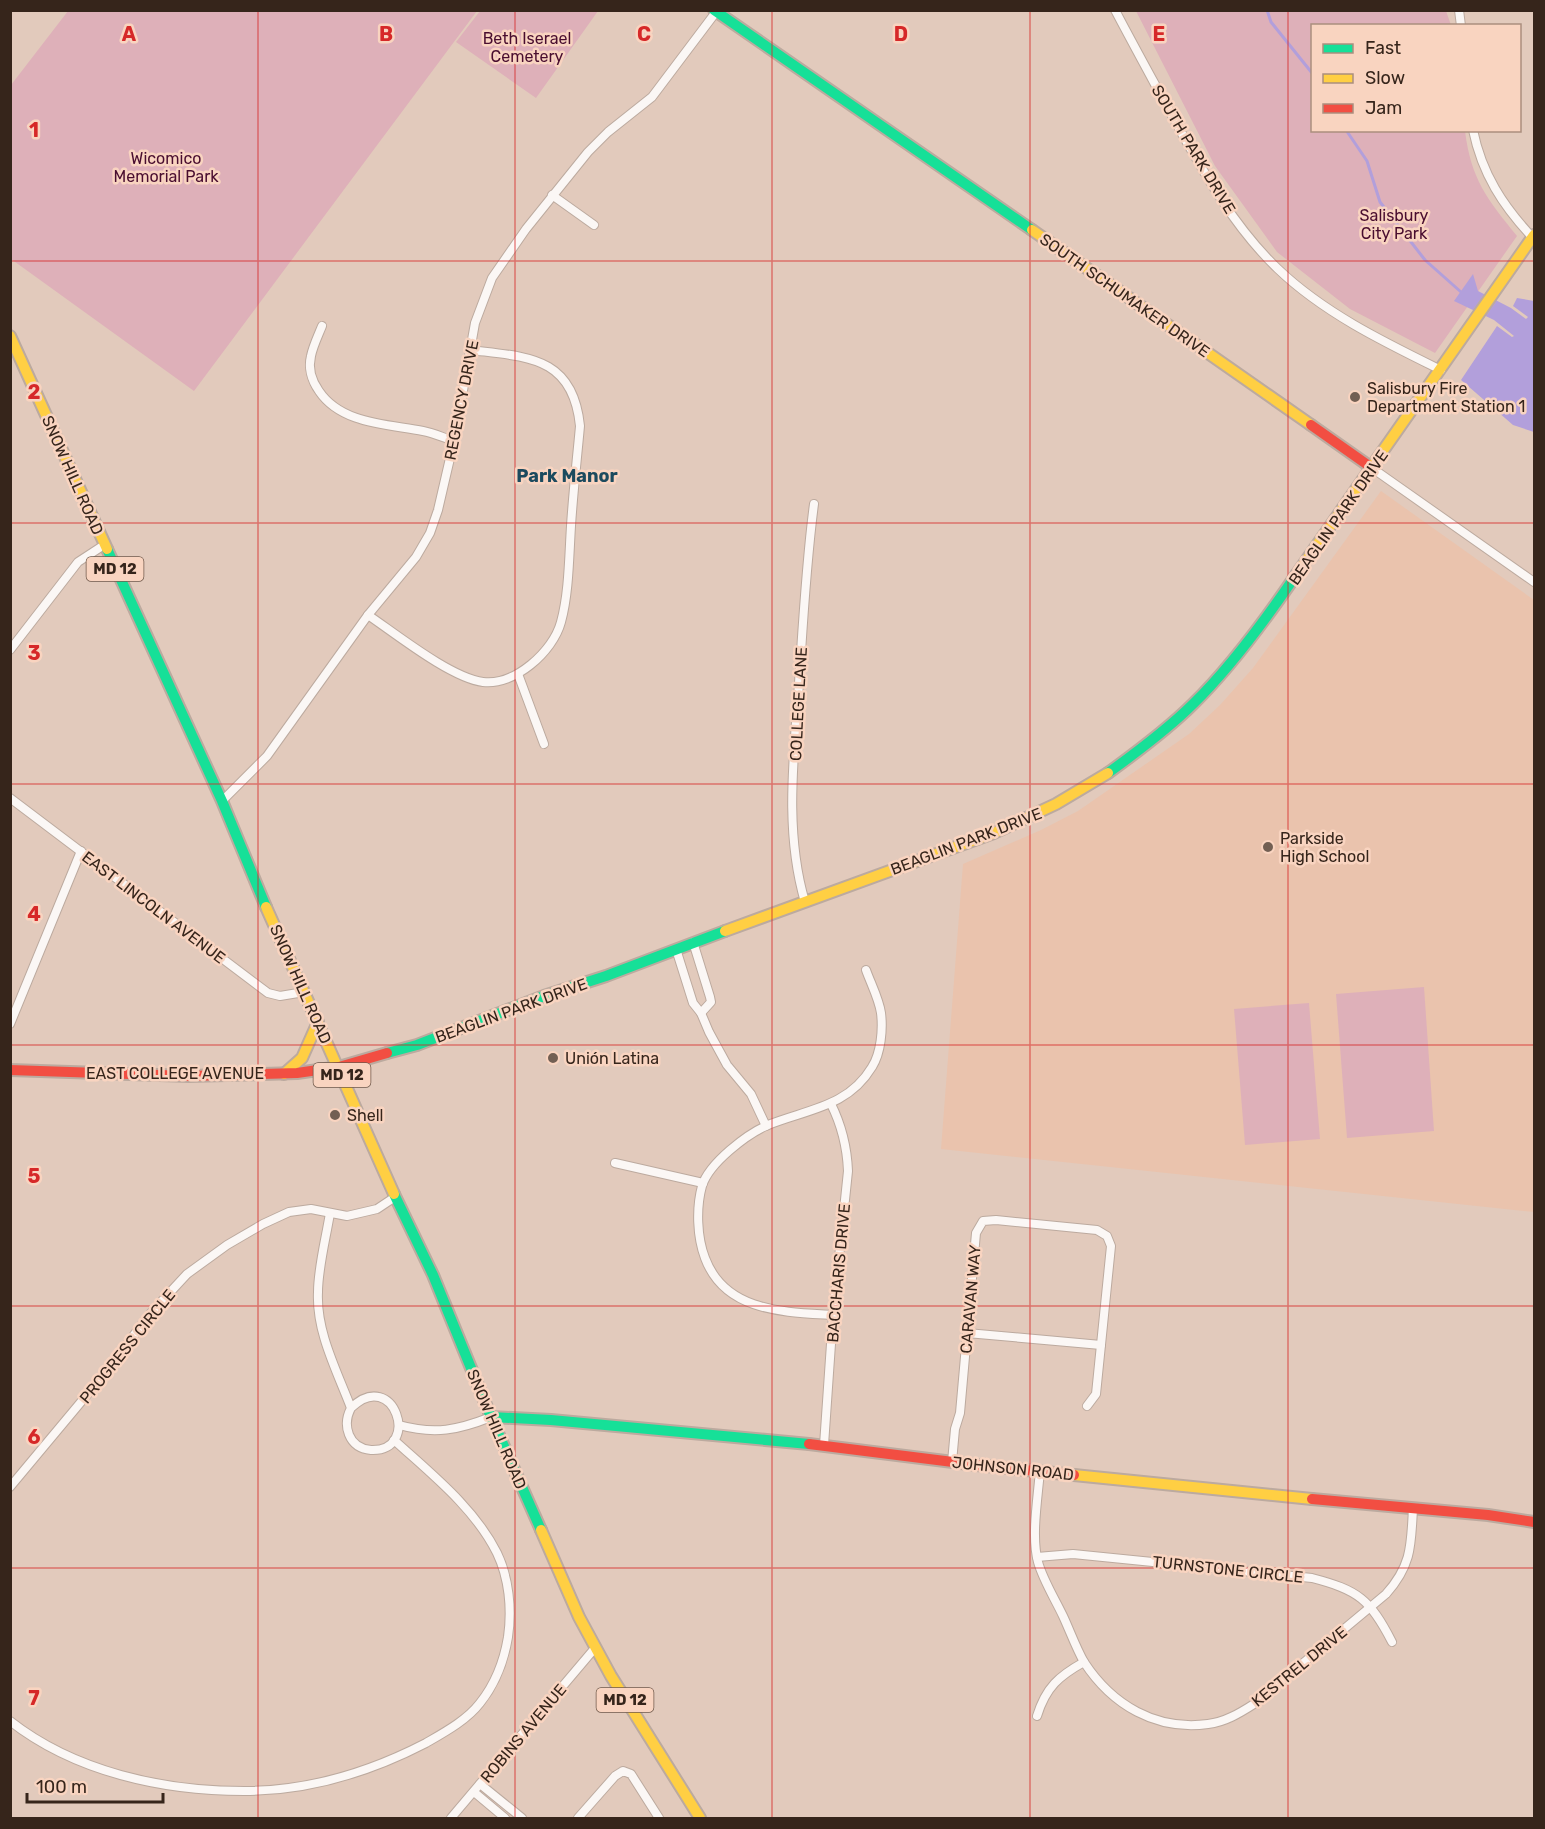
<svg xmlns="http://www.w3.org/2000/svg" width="1545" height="1829" viewBox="0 0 1545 1829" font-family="Rubik,sans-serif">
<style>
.built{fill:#eac3ad}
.green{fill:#deb0b9}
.water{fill:#b29fdb}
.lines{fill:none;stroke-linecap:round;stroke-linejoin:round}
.stream{stroke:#b29fdb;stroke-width:3}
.street-casing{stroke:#bcaa9f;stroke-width:10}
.fast-casing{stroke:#bcaa9f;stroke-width:14}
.slow-casing{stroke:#bcaa9f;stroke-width:14}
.jam-casing{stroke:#bcaa9f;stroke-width:14}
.street{stroke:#fbf7f5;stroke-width:8}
.fast{stroke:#16e098;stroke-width:10}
.slow{stroke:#ffcf43;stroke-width:10}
.jam{stroke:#f24e42;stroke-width:10}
.grid{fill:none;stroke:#d62828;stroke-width:1.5;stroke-opacity:0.55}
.poi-dot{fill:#725f53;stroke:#f9d4c0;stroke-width:2}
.labels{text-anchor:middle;stroke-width:5;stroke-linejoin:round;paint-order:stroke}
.shield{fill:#f9d4c0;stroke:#705a4c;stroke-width:1.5}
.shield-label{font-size:15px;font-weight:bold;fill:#36251b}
.park-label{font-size:16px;fill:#490d2f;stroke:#f9d4c0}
.street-label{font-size:16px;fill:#36251b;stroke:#f9d4c0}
.poi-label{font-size:16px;fill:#36251b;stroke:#f9d4c0;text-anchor:start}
.neighbourhood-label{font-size:18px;font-weight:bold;fill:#1c4a5e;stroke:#f9d4c0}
.grid-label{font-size:20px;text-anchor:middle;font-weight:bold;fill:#d62828;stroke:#f9d4c0;stroke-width:5;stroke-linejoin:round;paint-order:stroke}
</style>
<rect width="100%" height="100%" fill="#e2cabc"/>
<polygon class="built" points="1381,491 1534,600 1534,1212 941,1149 963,864 1041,830 1078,811 1189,734 1220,705 1253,668"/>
<g class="green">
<polygon points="68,11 68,10 477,11 194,391 11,259 11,85"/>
<polygon points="480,11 480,10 598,11 536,98 456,42"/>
<path d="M1136,11H1446L1451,25L1312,26V130L1465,131C1471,179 1487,199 1517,236L1435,353L1350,309L1277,252L1215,166Z"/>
<polygon points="1424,987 1434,1131 1347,1138 1336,994"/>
<polygon points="1309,1003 1320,1139 1245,1145 1234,1009"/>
</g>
<polygon class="water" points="1473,274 1478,291 1511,308 1526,319 1528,317 1513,306 1517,298 1534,301 1534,432 1513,425 1461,380 1497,326 1512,337 1514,336 1494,320 1454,301"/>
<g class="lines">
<g class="stream">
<polyline points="1267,10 1271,22 1312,73"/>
<polyline points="1346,130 1367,161 1380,202 1425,260 1461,292"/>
</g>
<defs>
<g id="street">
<path d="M1115,10C1135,48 1156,86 1176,123C1205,175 1235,228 1278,269C1324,313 1384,342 1441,370"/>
<polyline points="1459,10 1461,26"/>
<path d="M1473,130C1482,174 1503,206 1533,238"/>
<polyline points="552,195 594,225"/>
<path d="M322,326C318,336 313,346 311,356C308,368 312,381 319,391C341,424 387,424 423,431C434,433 444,438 454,441"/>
<polyline points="1372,468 1534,582"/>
<path d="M368,615C396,634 451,678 483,682C514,686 553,652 561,622C569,593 569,557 571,526C573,493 577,459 580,426C573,356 527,357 471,350"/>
<polyline points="10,650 78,562 104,545"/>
<polyline points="518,674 544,744"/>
<polyline points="10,798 268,993 280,996 304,992"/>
<polyline points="222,801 267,756 368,615 416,557 430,533 438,510 454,441 475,323 492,278 526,229 588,152 608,132 652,97 716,12"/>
<path d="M805,902C784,831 794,755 799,683C803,623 806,564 814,504"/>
<polyline points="693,942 710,997 711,1002 701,1013"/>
<polyline points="676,949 693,1003 701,1013 709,1032 727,1065 751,1094 766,1126"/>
<polyline points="10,1024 81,851"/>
<polyline points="615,1163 703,1183"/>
<path d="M330,1213C326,1238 318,1268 318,1292C316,1332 337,1371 351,1408C342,1425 348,1448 371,1450C422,1452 394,1366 351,1408"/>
<path d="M833,1315C784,1312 725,1312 705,1258C697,1237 696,1208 702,1186C709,1163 747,1134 768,1125C808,1109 848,1107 872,1067C881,1053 883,1029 881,1013C879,999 871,984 866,970"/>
<polyline points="967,1333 1101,1345"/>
<path d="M399,1425C435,1435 458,1430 491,1417"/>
<path d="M824,1445L833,1315L848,1171C847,1147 842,1126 831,1104"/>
<polyline points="952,1462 955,1429 960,1413 976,1233 983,1221 996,1220 1097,1230 1107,1236 1111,1246 1096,1394 1087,1406"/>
<path d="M1040,1470C1038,1497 1031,1536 1038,1562C1043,1580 1055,1599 1063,1616C1070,1631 1076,1648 1084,1662C1112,1705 1156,1731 1208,1724C1225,1722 1240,1713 1254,1704L1386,1594C1412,1565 1411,1545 1413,1508"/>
<polyline points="10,1487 106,1372 149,1315 187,1274 227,1245 263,1224 289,1212 311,1209 347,1216 377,1209 395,1197"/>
<path d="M1037,1557L1073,1554L1312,1578C1358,1590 1370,1599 1392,1642"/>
<path d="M1037,1716C1046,1687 1059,1676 1084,1662"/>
<path d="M10,1721C75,1772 163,1791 244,1791C308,1791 370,1772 426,1743C445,1732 467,1720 480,1703C496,1683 504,1661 508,1637C512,1609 509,1578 497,1553C474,1507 430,1473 394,1440"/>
<polyline points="480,1784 522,1818"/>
<polyline points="474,1792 505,1818"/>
<polyline points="451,1818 595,1648"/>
<polyline points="578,1818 615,1776 623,1771 631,1774 659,1818"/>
</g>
<g id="fast">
<polyline points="714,10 1032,230"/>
<polyline points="107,549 222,801 266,907"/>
<path d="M1108,773C1137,752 1168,729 1193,704C1232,666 1266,619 1296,575"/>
<polyline points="387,1053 417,1045 544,996 606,976 725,931"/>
<polyline points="394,1194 433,1275 491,1417 541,1530"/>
<polyline points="491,1417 551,1420 809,1444"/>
</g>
<g id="slow">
<polyline points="1032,230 1311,425"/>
<polyline points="10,336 107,549"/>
<polyline points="1296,575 1534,235"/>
<polyline points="266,907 394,1194"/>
<polyline points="725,931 994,833 1056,804 1108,773"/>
<polyline points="284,1074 302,1058 318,1022"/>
<polyline points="1074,1475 1312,1499"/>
<polyline points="541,1530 579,1617 611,1676 700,1818"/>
</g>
<g id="jam">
<polyline points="1311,425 1372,468"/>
<polyline points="10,1070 189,1076 297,1073 339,1067 387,1053"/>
<polyline points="809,1444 977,1465 1074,1475"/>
<polyline points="1312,1499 1488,1515 1534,1522"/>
</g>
</defs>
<use href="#street" class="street-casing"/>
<use href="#fast" class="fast-casing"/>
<use href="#slow" class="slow-casing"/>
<use href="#jam" class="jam-casing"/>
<use href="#street" class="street"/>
<use href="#fast" class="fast"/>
<use href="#slow" class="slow"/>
<use href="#jam" class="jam"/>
</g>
<path class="grid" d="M258,10V1818M515,10V1818M772,10V1818M1030,10V1818M1288,10V1818M10,261H1534M10,523H1534M10,784H1534M10,1045H1534M10,1306H1534M10,1568H1534"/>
<g class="poi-dot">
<circle cx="1355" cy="397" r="6"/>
<circle cx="1268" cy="847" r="6"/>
<circle cx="553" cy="1058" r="6"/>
<circle cx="335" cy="1115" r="6"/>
</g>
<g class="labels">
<g class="shield">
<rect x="86.5" y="557" width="57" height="24" rx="4.5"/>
<rect x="313.5" y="1063" width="57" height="24" rx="4.5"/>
<rect x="596.5" y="1688" width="57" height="24" rx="4.5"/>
</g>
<g class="shield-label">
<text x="115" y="574">MD 12</text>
<text x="342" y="1080">MD 12</text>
<text x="625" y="1705">MD 12</text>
</g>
<g class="park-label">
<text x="527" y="44">Beth Iserael<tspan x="527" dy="18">Cemetery</tspan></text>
<text x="166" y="164">Wicomico<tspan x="166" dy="18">Memorial Park</tspan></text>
<text x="1394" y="221">Salisbury<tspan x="1394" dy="18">City Park</tspan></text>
</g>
<g class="street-label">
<text transform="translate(1194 149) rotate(59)" y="6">SOUTH PARK DRIVE</text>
<text transform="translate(1125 295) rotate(35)" y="6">SOUTH SCHUMAKER DRIVE</text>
<text transform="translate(461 400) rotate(-79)" y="6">REGENCY DRIVE</text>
<text transform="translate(73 475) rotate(66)" y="6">SNOW HILL ROAD</text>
<text transform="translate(1338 517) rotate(-55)" y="6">BEAGLIN PARK DRIVE</text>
<text transform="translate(798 704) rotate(-87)" y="6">COLLEGE LANE</text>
<text transform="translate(966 841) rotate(-21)" y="6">BEAGLIN PARK DRIVE</text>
<text transform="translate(154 907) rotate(37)" y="6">EAST LINCOLN AVENUE</text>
<text transform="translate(301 984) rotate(66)" y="6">SNOW HILL ROAD</text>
<text transform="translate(511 1010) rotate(-20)" y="6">BEAGLIN PARK DRIVE</text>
<text x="175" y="1079">EAST COLLEGE AVENUE</text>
<text transform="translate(838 1273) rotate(-85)" y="6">BACCHARIS DRIVE</text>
<text transform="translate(970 1299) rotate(-85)" y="6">CARAVAN WAY</text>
<text transform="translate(127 1346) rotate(-51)" y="6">PROGRESS CIRCLE</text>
<text transform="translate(497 1429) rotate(67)" y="6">SNOW HILL ROAD</text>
<text transform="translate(1013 1468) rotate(6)" y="6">JOHNSON ROAD</text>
<text transform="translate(1228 1569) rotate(6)" y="6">TURNSTONE CIRCLE</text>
<text transform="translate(1299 1666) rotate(-39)" y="6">KESTREL DRIVE</text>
<text transform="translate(523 1733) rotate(-50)" y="6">ROBINS AVENUE</text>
</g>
<g class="poi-label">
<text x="1367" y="394">Salisbury Fire<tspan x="1367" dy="18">Department Station 1</tspan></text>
<text x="1280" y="844">Parkside<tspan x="1280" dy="18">High School</tspan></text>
<text x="565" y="1064">Unión Latina</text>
<text x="347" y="1121">Shell</text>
</g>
<g class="neighbourhood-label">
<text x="567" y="482">Park Manor</text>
</g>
</g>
<g class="grid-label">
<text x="129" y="41">A</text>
<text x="386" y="41">B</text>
<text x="644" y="41">C</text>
<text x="901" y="41">D</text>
<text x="1159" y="41">E</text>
<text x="34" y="137">1</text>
<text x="34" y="399">2</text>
<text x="34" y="660">3</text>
<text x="34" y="921">4</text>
<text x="34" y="1183">5</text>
<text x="34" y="1444">6</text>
<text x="34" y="1705">7</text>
</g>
<rect width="1545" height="1829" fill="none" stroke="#36251b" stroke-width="24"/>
<rect x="1311" y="24" width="210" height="108" fill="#f9d4c0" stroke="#ab8e7e" stroke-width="1.5"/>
<rect x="1323" y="44" width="30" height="9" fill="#16e098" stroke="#ab8e7e" stroke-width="1.5"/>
<text x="1365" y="54" font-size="18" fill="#36251b">Fast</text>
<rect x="1323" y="74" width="30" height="9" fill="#ffcf43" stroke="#ab8e7e" stroke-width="1.5"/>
<text x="1365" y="84" font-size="18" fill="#36251b">Slow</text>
<rect x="1323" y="104" width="30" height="9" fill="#f24e42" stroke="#ab8e7e" stroke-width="1.5"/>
<text x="1365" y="114" font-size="18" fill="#36251b">Jam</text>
<path d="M27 1793v9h136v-9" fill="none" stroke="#36251b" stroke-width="3"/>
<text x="36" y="1793" font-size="18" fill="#36251b" stroke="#f9d4c0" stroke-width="4.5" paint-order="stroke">100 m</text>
</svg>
